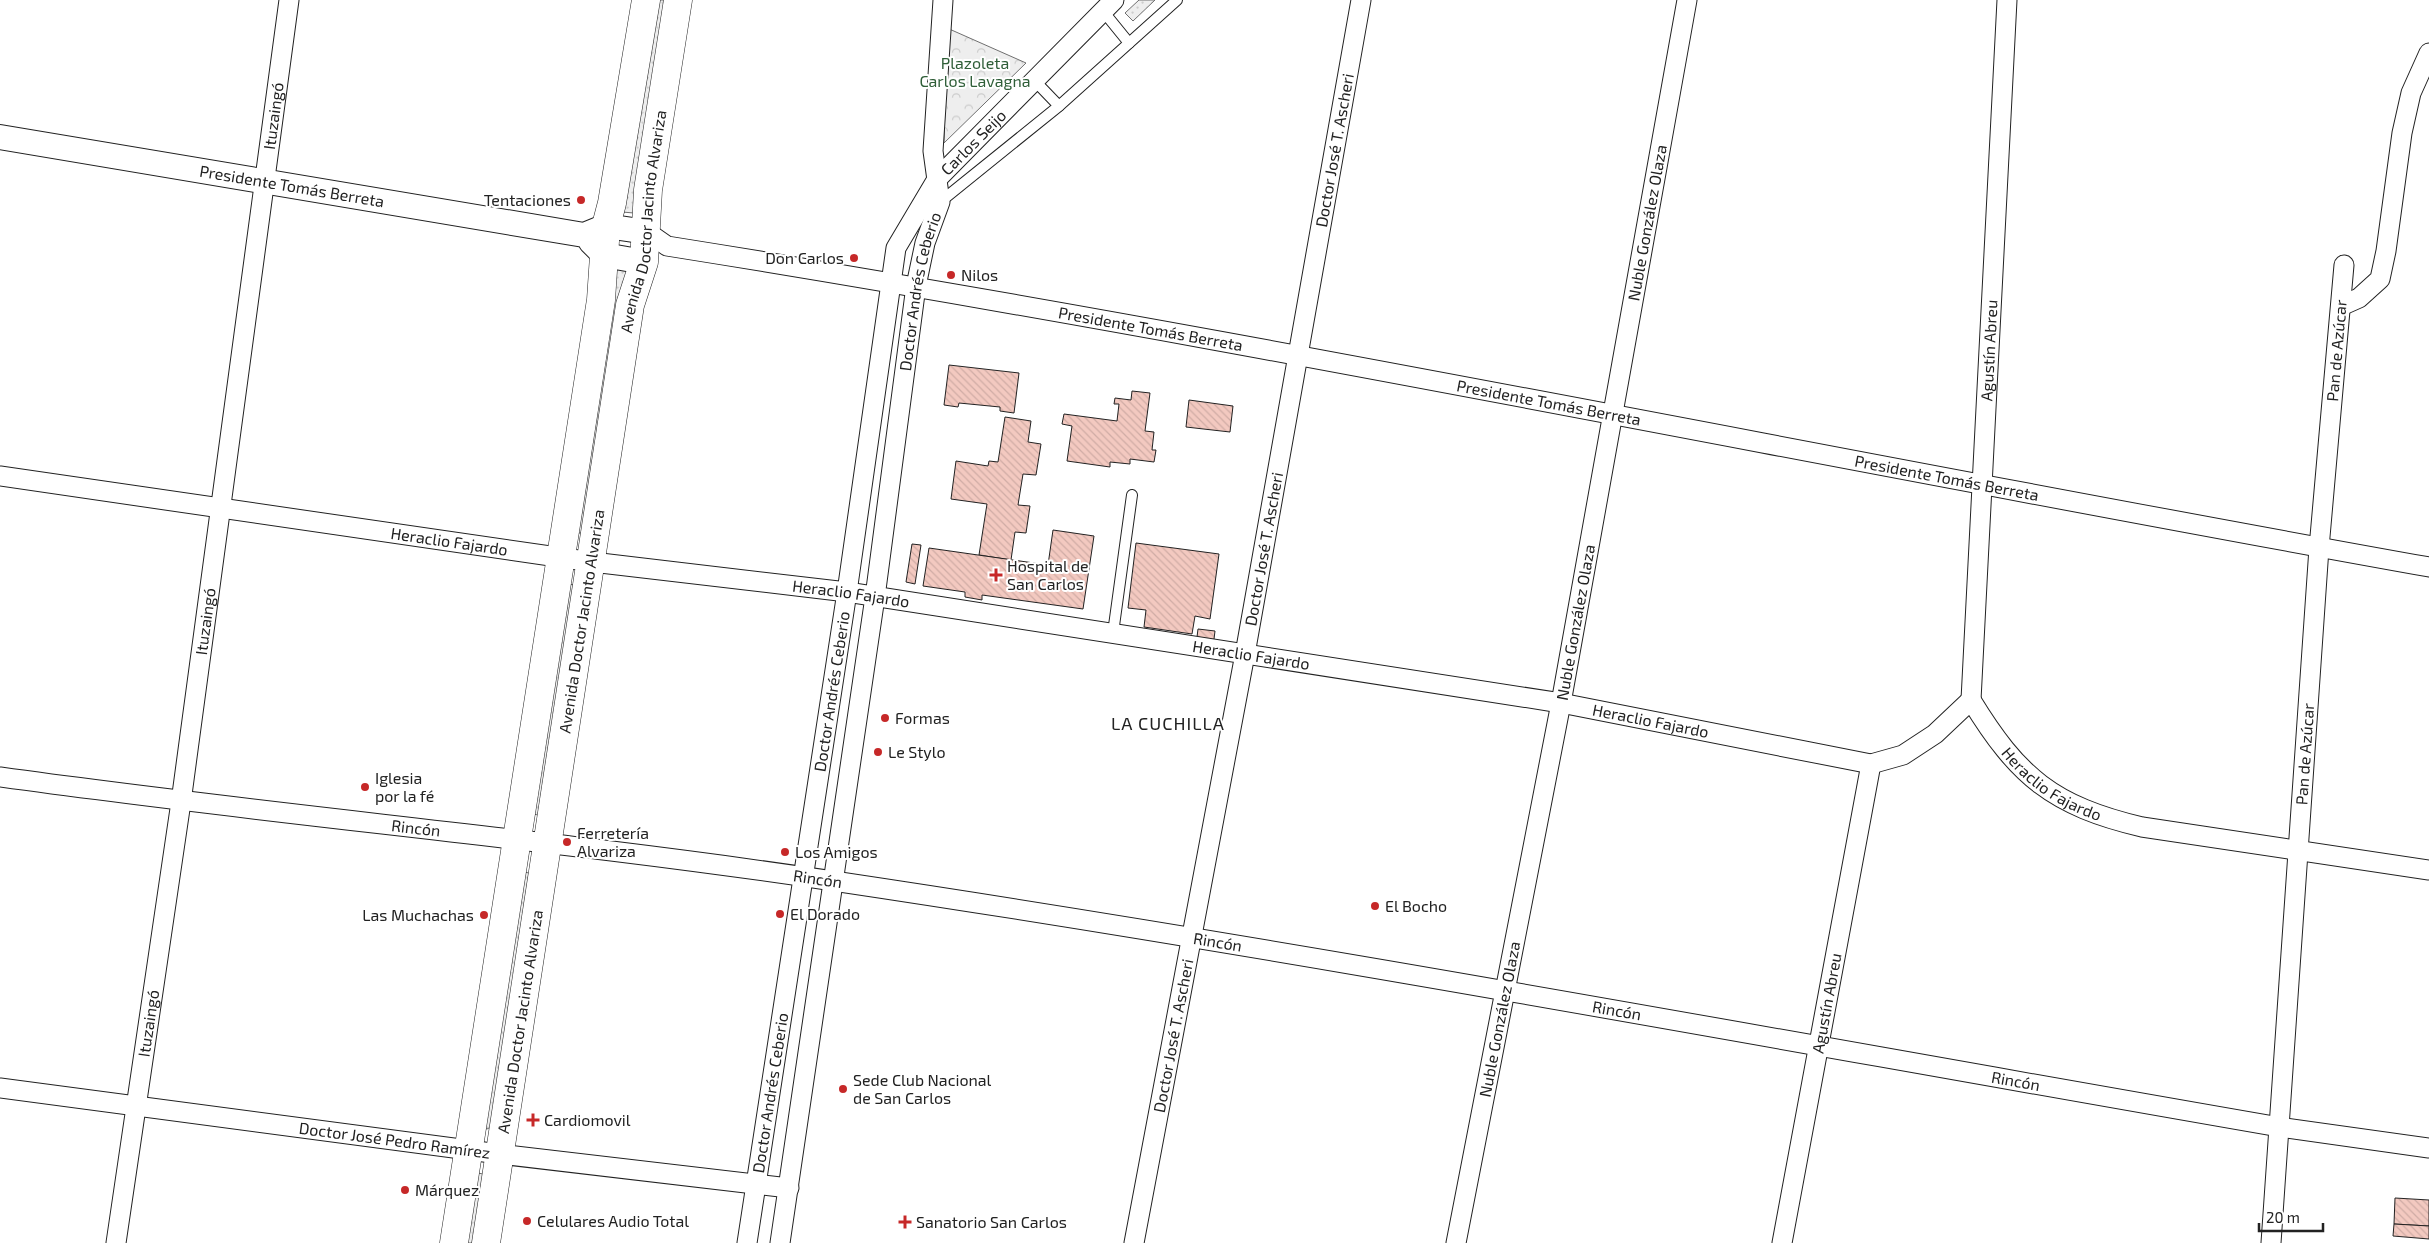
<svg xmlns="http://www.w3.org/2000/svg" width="2429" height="1243" viewBox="0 0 2429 1243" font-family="'Exo 2',sans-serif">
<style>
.grass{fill:url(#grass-dots);stroke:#6f6f6f}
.forest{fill:url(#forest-crowns);stroke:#6f6f6f}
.building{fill:url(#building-back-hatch);stroke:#222}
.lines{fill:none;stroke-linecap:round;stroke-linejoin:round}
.service-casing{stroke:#222;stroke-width:12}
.minor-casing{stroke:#222;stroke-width:21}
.tertiary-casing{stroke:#222;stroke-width:26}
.secondary-casing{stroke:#222;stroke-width:29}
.service{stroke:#fff;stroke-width:10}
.minor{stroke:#fff;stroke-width:19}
.tertiary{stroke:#fff;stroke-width:24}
.secondary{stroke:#fff;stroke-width:28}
.poi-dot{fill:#c62828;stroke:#fff;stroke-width:2}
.labels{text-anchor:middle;stroke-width:4;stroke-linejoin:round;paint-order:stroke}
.park-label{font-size:16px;fill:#2f5e38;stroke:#fff}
.street-label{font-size:16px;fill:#222;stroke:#fff}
.poi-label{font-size:16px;fill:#222;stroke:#fff;text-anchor:start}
.neighbourhood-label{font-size:18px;letter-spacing:1px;fill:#222;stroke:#fff}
</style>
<defs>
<pattern id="grass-dots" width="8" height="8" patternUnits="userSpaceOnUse" patternTransform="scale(1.25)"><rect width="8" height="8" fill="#eee"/><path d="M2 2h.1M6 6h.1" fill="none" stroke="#ccc" stroke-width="1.8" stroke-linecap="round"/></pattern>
<pattern id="forest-crowns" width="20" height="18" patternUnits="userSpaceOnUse" patternTransform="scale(1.25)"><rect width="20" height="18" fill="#eee"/><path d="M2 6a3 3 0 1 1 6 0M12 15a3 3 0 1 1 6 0" fill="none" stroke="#ccc"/></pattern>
<pattern id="building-back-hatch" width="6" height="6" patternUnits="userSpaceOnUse" patternTransform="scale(1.25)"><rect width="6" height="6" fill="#f3c9c0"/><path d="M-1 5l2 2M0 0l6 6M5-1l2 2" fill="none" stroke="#d0aca5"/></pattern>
</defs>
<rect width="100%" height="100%" fill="#fff"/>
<g class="grass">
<polygon points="657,0 666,0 634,213 622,212"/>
<polygon points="1139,0 1155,0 1133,21 1125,13"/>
<polygon points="615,268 633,269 582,533 577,533"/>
<polygon points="569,584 574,585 538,815 533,814"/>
<polygon points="524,872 529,873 491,1127 487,1129 484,1128"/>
<polygon points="478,1173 483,1174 473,1243 465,1243"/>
</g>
<polygon class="forest" points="947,28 1026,63 944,143"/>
<g class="building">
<polygon points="949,365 1019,373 1014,413 1000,411 1000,407 959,403 958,407 944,405"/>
<polygon points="1132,391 1150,393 1145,431 1154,432 1152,450 1156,450 1154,462 1130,459 1130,464 1110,462 1110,467 1067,461 1072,426 1062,424 1064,414 1117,421 1119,404 1114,404 1115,398 1131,400"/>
<polygon points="1189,400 1233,406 1230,432 1186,427"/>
<polygon points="1005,417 1031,421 1028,442 1041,444 1036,475 1023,474 1018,505 1030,506 1026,533 1015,532 1011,560 979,555 987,504 951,499 956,461 988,466 989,461 998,462"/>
<polygon points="1053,530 1094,536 1083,609 982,595 982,600 965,597 965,592 923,586 929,548 1048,565"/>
<polygon points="1136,543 1219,554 1210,619 1195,616 1192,634 1144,627 1146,610 1128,608"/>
<polygon points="912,544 921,545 915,584 906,582"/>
<polygon points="1198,629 1215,631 1213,647 1196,645"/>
<polygon points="2395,1198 2429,1200 2429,1226 2394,1224"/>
<polygon points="2394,1224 2429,1226 2429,1239 2393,1236"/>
</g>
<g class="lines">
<defs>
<g id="service">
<polyline points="1103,11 1129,43"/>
<polyline points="1034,80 1059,106"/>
<polyline points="940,202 1059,106 1177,0"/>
<polyline points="1113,633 1132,495"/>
</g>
<g id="minor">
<path id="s1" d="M647,232L667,246C1257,340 1841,462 2429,567"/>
<polyline points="2341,306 2359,298 2380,279 2386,251 2402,133 2411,93 2429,53"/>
<path id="s2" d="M0,476L592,562L847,592L1561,703L1871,764L1903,755L1935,734L1971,700"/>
<path id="s3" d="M1971,700L2007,0"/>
<path id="s4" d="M1971,700C2018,777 2053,806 2142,827L2429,870"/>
<path id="s5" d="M0,777C279,816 561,840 840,882C1321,954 1800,1044 2279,1127L2429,1148"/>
<path id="s6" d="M0,1088L499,1154L789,1188"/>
<path id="s7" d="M116,1243L181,802L289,0"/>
<path id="s8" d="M747,1243L847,592L896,248L937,179L1114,0"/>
<path id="s9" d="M780,1243L875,597L916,286L925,243L940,202L933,151L943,0"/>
<path id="s10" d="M1134,1243L1245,654L1361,0"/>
<path id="s11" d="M1456,1243L1561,703L1687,0"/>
<path id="s12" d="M1782,1243L1871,764"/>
<path id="s13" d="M2271,1243L2319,548L2344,265"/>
</g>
<g id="tertiary">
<path id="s14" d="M0,137L584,235L606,226L647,232"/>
<polyline points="591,242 604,255 644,262"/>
</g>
<g id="secondary">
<polyline points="454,1243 601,300 606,226 612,203 646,0"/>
<path id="s15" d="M486,1243L630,305L644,262L648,190L678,0"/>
</g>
</defs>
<use href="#service" class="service-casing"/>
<use href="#minor" class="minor-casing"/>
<use href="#tertiary" class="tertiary-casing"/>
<use href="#secondary" class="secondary-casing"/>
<use href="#service" class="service"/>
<use href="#minor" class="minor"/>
<use href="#tertiary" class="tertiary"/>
<use href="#secondary" class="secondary"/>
</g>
<g class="poi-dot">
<circle cx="581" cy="200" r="5"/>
<circle cx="854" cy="258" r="5"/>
<circle cx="951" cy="275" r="5"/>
<path d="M993.5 567.5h5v5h5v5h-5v5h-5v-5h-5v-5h5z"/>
<circle cx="885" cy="718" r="5"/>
<circle cx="878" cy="752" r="5"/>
<circle cx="365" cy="787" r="5"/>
<circle cx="567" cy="842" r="5"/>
<circle cx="785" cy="852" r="5"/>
<circle cx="1375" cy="906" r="5"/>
<circle cx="780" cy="914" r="5"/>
<circle cx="484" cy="915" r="5"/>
<circle cx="843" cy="1089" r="5"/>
<path d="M530.5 1112.5h5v5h5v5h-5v5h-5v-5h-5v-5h5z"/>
<circle cx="405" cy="1190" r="5"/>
<circle cx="527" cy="1221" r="5"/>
<path d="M902.5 1214.5h5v5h5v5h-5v5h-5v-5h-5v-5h5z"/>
</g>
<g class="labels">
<g class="park-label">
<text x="975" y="69">Plazoleta<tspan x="975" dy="18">Carlos Lavagna</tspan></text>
</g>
<g class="street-label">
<text dy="6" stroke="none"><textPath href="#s7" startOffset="1138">Ituzaingó</textPath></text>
<text dy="6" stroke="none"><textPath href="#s8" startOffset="1138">Carlos Seijo</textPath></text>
<text dy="6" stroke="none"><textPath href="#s10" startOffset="1111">Doctor José T. Ascheri</textPath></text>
<text dy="6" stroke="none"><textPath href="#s14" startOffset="296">Presidente Tomás Berreta</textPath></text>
<text dy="6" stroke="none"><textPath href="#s15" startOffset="1034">Avenida Doctor Jacinto Alvariza</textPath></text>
<text dy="6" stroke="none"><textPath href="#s11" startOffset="1038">Nuble González Olaza</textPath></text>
<text dy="6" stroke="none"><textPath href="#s9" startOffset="962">Doctor Andrés Ceberio</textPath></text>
<text dy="6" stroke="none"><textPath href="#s1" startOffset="515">Presidente Tomás Berreta</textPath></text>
<text dy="6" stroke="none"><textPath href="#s3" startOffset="350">Agustín Abreu</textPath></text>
<text dy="6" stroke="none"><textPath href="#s13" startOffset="895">Pan de Azúcar</textPath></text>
<text dy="6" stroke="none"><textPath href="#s1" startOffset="920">Presidente Tomás Berreta</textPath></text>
<text dy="6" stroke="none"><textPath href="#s1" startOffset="1325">Presidente Tomás Berreta</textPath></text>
<text dy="6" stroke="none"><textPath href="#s2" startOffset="454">Heraclio Fajardo</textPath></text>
<text dy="6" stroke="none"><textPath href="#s10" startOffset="706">Doctor José T. Ascheri</textPath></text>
<text dy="6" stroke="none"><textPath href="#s2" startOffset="859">Heraclio Fajardo</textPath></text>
<text dy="6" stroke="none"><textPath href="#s15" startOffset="629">Avenida Doctor Jacinto Alvariza</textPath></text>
<text dy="6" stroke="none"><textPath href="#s7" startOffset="628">Ituzaingó</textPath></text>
<text dy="6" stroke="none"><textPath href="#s11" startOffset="632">Nuble González Olaza</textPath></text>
<text dy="6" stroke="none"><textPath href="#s2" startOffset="1264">Heraclio Fajardo</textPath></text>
<text dy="6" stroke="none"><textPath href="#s8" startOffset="558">Doctor Andrés Ceberio</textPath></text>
<text dy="6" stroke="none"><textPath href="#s2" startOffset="1669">Heraclio Fajardo</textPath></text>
<text dy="6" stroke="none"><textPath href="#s13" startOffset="490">Pan de Azúcar</textPath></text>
<text dy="6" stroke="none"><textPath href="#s4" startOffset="119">Heraclio Fajardo</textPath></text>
<text dy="6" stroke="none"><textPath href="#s5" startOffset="419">Rincón</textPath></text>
<text dy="6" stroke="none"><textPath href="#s5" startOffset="824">Rincón</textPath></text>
<text dy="6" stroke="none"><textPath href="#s5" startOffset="1229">Rincón</textPath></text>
<text dy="6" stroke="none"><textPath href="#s12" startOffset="244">Agustín Abreu</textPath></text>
<text dy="6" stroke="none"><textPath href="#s5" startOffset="1634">Rincón</textPath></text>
<text dy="6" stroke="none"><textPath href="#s11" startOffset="228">Nuble González Olaza</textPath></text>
<text dy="6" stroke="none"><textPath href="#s15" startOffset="224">Avenida Doctor Jacinto Alvariza</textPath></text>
<text dy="6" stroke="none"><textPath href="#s7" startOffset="222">Ituzaingó</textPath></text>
<text dy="6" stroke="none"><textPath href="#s10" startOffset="211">Doctor José T. Ascheri</textPath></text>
<text dy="6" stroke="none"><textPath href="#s5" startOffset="2039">Rincón</textPath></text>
<text dy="6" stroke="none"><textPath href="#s8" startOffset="152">Doctor Andrés Ceberio</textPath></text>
<text dy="6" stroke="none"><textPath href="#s6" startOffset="398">Doctor José Pedro Ramírez</textPath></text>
</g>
<g class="poi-label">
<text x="571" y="206" text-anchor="end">Tentaciones</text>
<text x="844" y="264" text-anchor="end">Don Carlos</text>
<text x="961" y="281">Nilos</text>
<text x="1007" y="572">Hospital de<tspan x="1007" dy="18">San Carlos</tspan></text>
<text x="895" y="724">Formas</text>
<text x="888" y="758">Le Stylo</text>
<text x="375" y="784">Iglesia<tspan x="375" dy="18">por la fé</tspan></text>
<text x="577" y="839">Ferretería<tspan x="577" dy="18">Alvariza</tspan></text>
<text x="795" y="858">Los Amigos</text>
<text x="1385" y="912">El Bocho</text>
<text x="790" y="920">El Dorado</text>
<text x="474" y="921" text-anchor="end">Las Muchachas</text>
<text x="853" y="1086">Sede Club Nacional<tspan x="853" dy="18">de San Carlos</tspan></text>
<text x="544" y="1126">Cardiomovil</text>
<text x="415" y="1196">Márquez</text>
<text x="537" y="1227">Celulares Audio Total</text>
<text x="916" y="1228">Sanatorio San Carlos</text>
</g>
<g class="neighbourhood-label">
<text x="1168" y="730">LA CUCHILLA</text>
</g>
</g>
<path d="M2259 1223v8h64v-8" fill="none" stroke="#222222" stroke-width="2.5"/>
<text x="2266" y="1223" font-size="15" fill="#222222" stroke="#ffffff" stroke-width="4" paint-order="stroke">20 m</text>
</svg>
